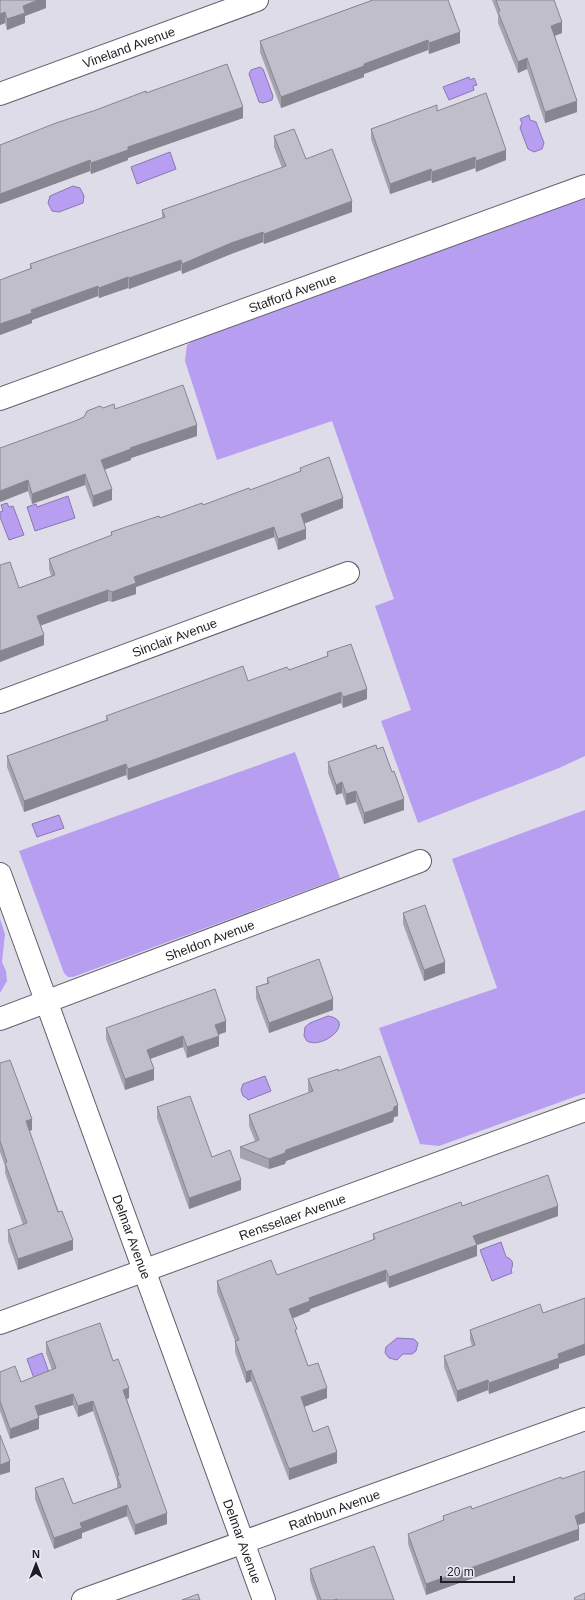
<svg xmlns="http://www.w3.org/2000/svg" width="585" height="1600" viewBox="0 0 585 1600" font-family="Arial,sans-serif">
<style>
.forest{fill:#b79ef0}
.water{fill:#b79ef0;stroke:#8977b2}
.lines{fill:none;stroke-linecap:round;stroke-linejoin:round}
.minor-casing{stroke:#625f6b;stroke-width:24}
.minor{stroke:#fff;stroke-width:22}
.wall{fill:#a6a3af}
.shaded-wall{fill:#87858f}
.building{fill:#c1becc;stroke:#87858f}
.labels{text-anchor:middle;stroke-width:3.5;stroke-linejoin:round;paint-order:stroke}
.street-label{font-size:13px;fill:#1e1d22;stroke:#ece9f7}
</style>
<rect width="100%" height="100%" fill="#dfdcea"/>
<g class="forest">
<polygon points="585,193 585,756 559,768 418,823 381,721 411,710 375,606 394,599 332,421 217,460 185,361 187,345 200,336"/>
<polygon points="295,752 340,878 73,977 68,977 64,973 19,851"/>
<polygon points="585,810 585,1093 439,1146 420,1144 379,1028 497,988 452,859"/>
<polygon points="0,919 5,934 2,962 6,971 7,981 0,993"/>
</g>
<g class="water">
<polygon points="260,67 263,69 273,96 272,100 263,103 259,102 249,74 251,70"/>
<polygon points="469,77 470,80 474,78 477,85 473,86 474,90 449,100 443,87"/>
<polygon points="529,115 530,120 536,122 544,143 542,149 534,152 528,149 520,128 522,123 520,119"/>
<polygon points="170,152 176,169 137,184 131,167"/>
<polygon points="73,186 80,188 84,196 83,203 59,212 52,211 48,203 50,196"/>
<polygon points="68,496 75,518 35,531 27,507 36,504 37,507"/>
<polygon points="7,503 9,507 13,506 24,535 9,540 0,517 0,512 3,511 1,505"/>
<polygon points="59,815 64,828 37,837 32,824"/>
<path d="M328,1016C357,1021 323,1050 307,1041L304,1036L305,1027L310,1023Z"/>
<polygon points="265,1076 271,1091 248,1100 247,1098 243,1096 241,1090 243,1084"/>
<path d="M501,1242L506,1257C513,1259 514,1264 511,1270L512,1273L492,1281L480,1250Z"/>
<polygon points="397,1338 414,1339 418,1343 416,1351 412,1354 403,1354 397,1360 389,1358 385,1353 386,1347"/>
<polygon points="42,1353 51,1378 36,1384 27,1359"/>
</g>
<g class="lines">
<defs>
<g id="minor">
<path id="s1" d="M0,94L257,0"/>
<path id="s2" d="M0,399L585,186"/>
<path id="s3" d="M0,702L348,573"/>
<path id="s4" d="M0,874L264,1600"/>
<path id="s5" d="M0,1019L420,861"/>
<path id="s6" d="M0,1323L585,1110"/>
<path id="s7" d="M83,1600L585,1419"/>
</g>
</defs>
<use href="#minor" class="minor-casing"/>
<use href="#minor" class="minor"/>
</g>
<g class="wall">
<polygon points="0,0 46,0 46,8 25,16 25,23 7,30 5,23 0,25"/>
<polygon points="373,0 460,43 429,54 428,50 364,74 364,77 281,108 260,52 260,41"/>
<polygon points="492,0 554,0 562,33 555,36 577,112 545,123 527,69 518,73 498,23 498,15"/>
<polygon points="146,93 243,118 128,158 128,160 91,174 90,171 0,204 0,145"/>
<polygon points="437,111 506,160 476,172 475,168 432,183 431,180 390,194 371,139 371,129"/>
<polygon points="274,136 306,159 352,212 264,244 263,242 231,254 182,274 181,270 129,289 128,288 99,298 98,296 32,320 32,323 0,335 0,280 30,269 30,264 162,218 162,210 282,168 274,147"/>
<polygon points="103,408 115,409 197,436 131,458 131,460 105,469 112,500 93,507 85,485 32,504 28,491 0,502 75,421"/>
<polygon points="300,468 343,508 304,523 306,539 278,550 274,537 136,587 136,594 112,602 108,601 40,625 44,645 0,662 0,565 19,588 51,576 49,569 49,559 111,536 111,532 203,505 250,490 300,472"/>
<polygon points="327,652 367,699 343,708 341,703 128,780 126,775 24,812 7,767 7,756 106,720 106,716 248,681 289,670 327,656"/>
<polygon points="377,749 404,810 364,824 356,802 346,805 342,793 336,795 328,773 328,762"/>
<polygon points="403,913 445,973 424,981 403,924"/>
<polygon points="267,978 333,1010 269,1033 256,998 256,987 267,983"/>
<polygon points="106,1028 226,1032 219,1034 219,1046 187,1058 183,1047 150,1059 154,1080 125,1090 106,1039"/>
<polygon points="0,1063 32,1130 29,1131 73,1250 18,1270 8,1241 8,1230 23,1225 5,1173 5,1166 0,1152"/>
<polygon points="338,1071 398,1116 394,1117 393,1122 286,1161 285,1164 269,1169 240,1158 240,1147 255,1141 249,1126 249,1115 309,1093 308,1090 308,1079"/>
<polygon points="157,1107 212,1157 241,1190 189,1209 157,1118"/>
<polygon points="462,1206 558,1216 477,1245 477,1256 389,1288 386,1281 310,1309 310,1311 293,1318 297,1335 308,1366 327,1398 304,1407 313,1432 337,1463 289,1480 251,1381 246,1383 235,1352 235,1341 217,1292 217,1281 277,1275 373,1240 373,1234"/>
<polygon points="585,1298 585,1355 559,1364 559,1368 489,1394 488,1390 457,1402 444,1367 444,1356 472,1346 470,1340 470,1330 543,1313"/>
<polygon points="46,1342 113,1361 129,1398 127,1399 167,1524 135,1535 127,1516 82,1533 82,1538 54,1549 35,1499 35,1488 73,1504 117,1488 117,1481 93,1411 78,1417 73,1405 38,1416 39,1429 10,1439 0,1411 0,1372 21,1382 52,1370 46,1353"/>
<polygon points="472,1509 578,1525 579,1540 426,1595 408,1544 408,1534 443,1520 443,1516"/>
<polygon points="310,1569 394,1600 317,1600 310,1580"/>
</g>
<g class="shaded-wall">
<polygon points="38,0 46,0 46,8 25,16 25,23 7,30 7,19 23,6"/>
<polygon points="5,12 5,23 0,25 0,14"/>
<polygon points="562,22 562,33 551,37 551,26"/>
<polygon points="460,32 460,43 429,54 429,43"/>
<polygon points="428,40 428,50 364,74 364,77 281,108 281,97 364,64"/>
<polygon points="527,58 527,69 518,73 518,62"/>
<polygon points="577,101 577,112 545,123 545,112"/>
<polygon points="243,107 243,118 128,158 128,160 91,174 91,163 128,147"/>
<polygon points="506,150 506,160 476,172 476,161"/>
<polygon points="475,157 475,168 432,183 432,172"/>
<polygon points="90,160 90,171 0,204 0,194"/>
<polygon points="431,169 431,180 390,194 390,184"/>
<polygon points="352,201 352,212 264,244 264,234"/>
<polygon points="263,232 263,242 231,254 182,274 182,264 231,243"/>
<polygon points="181,260 181,270 129,289 129,278"/>
<polygon points="128,277 128,288 99,298 99,288"/>
<polygon points="98,286 98,296 32,320 32,323 0,335 0,324 31,310"/>
<polygon points="197,425 197,436 131,458 131,460 101,471 101,460 130,448"/>
<polygon points="85,474 85,485 32,504 32,494"/>
<polygon points="28,480 28,491 0,502 0,491"/>
<polygon points="112,489 112,500 93,507 93,496"/>
<polygon points="343,498 343,508 301,525 301,514"/>
<polygon points="274,527 274,537 136,587 136,594 112,602 112,592 134,577"/>
<polygon points="306,529 306,539 278,550 278,539"/>
<polygon points="108,590 108,601 37,627 37,616"/>
<polygon points="44,635 44,645 0,662 0,651"/>
<polygon points="367,689 367,699 343,708 343,697"/>
<polygon points="341,692 341,703 128,780 128,769"/>
<polygon points="126,764 126,775 24,812 24,801"/>
<polygon points="342,782 342,793 336,795 336,785"/>
<polygon points="356,791 356,802 346,805 346,794"/>
<polygon points="404,799 404,810 364,824 364,813"/>
<polygon points="445,962 445,973 424,981 424,970"/>
<polygon points="333,999 333,1010 269,1033 269,1023"/>
<polygon points="226,1021 226,1032 215,1036 215,1025"/>
<polygon points="183,1036 183,1047 147,1060 147,1050"/>
<polygon points="219,1036 219,1046 187,1058 187,1047"/>
<polygon points="154,1069 154,1080 125,1090 125,1079"/>
<polygon points="398,1105 398,1116 394,1117 393,1122 286,1161 285,1164 269,1169 269,1159 286,1150"/>
<polygon points="32,1119 32,1130 26,1132 26,1121"/>
<polygon points="241,1180 241,1190 189,1209 189,1198"/>
<polygon points="558,1206 558,1216 477,1245 477,1256 389,1288 389,1277 473,1236"/>
<polygon points="73,1240 73,1250 18,1270 18,1259"/>
<polygon points="386,1270 386,1281 310,1309 310,1311 289,1320 289,1309 309,1298"/>
<polygon points="585,1344 585,1355 559,1364 559,1368 489,1394 489,1383 558,1354"/>
<polygon points="251,1370 251,1381 246,1383 246,1372"/>
<polygon points="488,1380 488,1390 457,1402 457,1391"/>
<polygon points="129,1388 129,1398 123,1400 123,1390"/>
<polygon points="327,1388 327,1398 301,1408 301,1397"/>
<polygon points="73,1394 73,1405 35,1417 35,1406"/>
<polygon points="93,1401 93,1411 78,1417 78,1406"/>
<polygon points="39,1418 39,1429 10,1439 10,1429"/>
<polygon points="337,1452 337,1463 289,1480 289,1469"/>
<polygon points="10,1461 10,1472 0,1475 0,1465"/>
<polygon points="127,1505 127,1516 82,1533 82,1538 54,1549 54,1538 80,1523"/>
<polygon points="585,1512 585,1523 575,1526 575,1516"/>
<polygon points="167,1513 167,1524 135,1535 135,1525"/>
<polygon points="579,1529 579,1540 426,1595 426,1584"/>
</g>
<g class="building">
<polygon points="0,0 38,0 23,6 25,13 7,19 5,12 0,14"/>
<polygon points="373,0 448,0 460,32 429,43 428,40 364,64 364,66 281,97 260,41"/>
<polygon points="496,0 554,0 562,22 551,26 577,101 545,112 527,58 518,62 498,12 500,11"/>
<polygon points="227,64 243,107 128,147 128,150 91,163 90,160 0,194 0,145 56,123 96,110 146,91 146,93"/>
<polygon points="486,93 506,150 476,161 475,157 432,172 431,169 390,184 371,129 437,105 437,111"/>
<polygon points="294,129 306,159 332,149 352,201 264,234 263,232 231,243 182,264 181,260 129,278 128,277 99,288 98,286 31,310 32,313 0,324 0,280 32,268 30,264 165,217 162,210 286,166 274,136"/>
<polygon points="183,385 197,425 130,448 131,449 101,460 112,489 93,496 85,474 32,494 28,480 0,491 0,448 75,421 84,417 87,411 100,406 103,408 114,404 115,409"/>
<polygon points="329,457 343,498 301,514 306,529 278,539 274,527 134,577 136,583 112,592 108,590 37,616 44,635 0,651 0,565 10,562 19,588 55,575 49,559 112,535 111,532 159,516 160,518 202,503 203,505 249,488 250,490 301,471 300,468"/>
<polygon points="351,644 367,689 343,697 341,692 128,769 126,764 24,801 7,756 108,720 106,716 243,666 248,681 287,667 289,670 328,656 327,652"/>
<polygon points="376,745 377,749 383,747 392,772 394,771 404,799 364,813 356,791 346,794 342,782 336,785 328,762"/>
<polygon points="425,905 445,962 424,970 403,913"/>
<polygon points="319,959 333,999 269,1023 256,987 269,983 267,978"/>
<polygon points="215,989 226,1021 215,1025 219,1036 187,1047 183,1036 147,1050 154,1069 125,1079 106,1028"/>
<polygon points="380,1056 398,1105 394,1107 393,1111 286,1150 285,1153 269,1159 240,1147 259,1140 249,1115 313,1091 308,1079 338,1069 338,1071"/>
<polygon points="10,1060 32,1119 26,1121 58,1212 62,1211 73,1240 18,1259 8,1230 27,1223 5,1163 7,1162 0,1141 0,1063"/>
<polygon points="190,1096 212,1157 230,1150 241,1180 189,1198 157,1107"/>
<polygon points="548,1175 558,1206 473,1236 477,1245 389,1277 386,1270 309,1298 310,1301 289,1309 297,1329 295,1330 308,1366 318,1363 327,1388 301,1397 313,1432 328,1426 337,1452 289,1469 251,1370 246,1372 235,1341 239,1340 217,1281 271,1260 277,1275 375,1239 373,1234 461,1202 462,1206"/>
<polygon points="585,1298 585,1344 558,1354 559,1358 489,1383 488,1380 457,1391 444,1356 475,1345 470,1330 540,1304 543,1313"/>
<polygon points="100,1323 113,1361 118,1359 129,1388 123,1390 167,1513 135,1525 127,1505 80,1523 82,1528 54,1538 35,1488 63,1478 73,1504 121,1487 117,1476 119,1475 93,1401 78,1406 73,1394 35,1406 39,1418 10,1429 0,1401 0,1372 15,1366 21,1382 56,1368 46,1342"/>
<polygon points="0,1435 10,1461 0,1465"/>
<polygon points="585,1471 585,1512 575,1516 579,1529 426,1584 408,1534 444,1520 443,1516 471,1506 472,1509 561,1477 562,1479"/>
<polygon points="374,1546 394,1600 337,1600 337,1599 334,1600 321,1600 310,1569"/>
<polygon points="585,1593 585,1600 575,1600 574,1598"/>
<polygon points="198,1594 200,1600 182,1600"/>
</g>
<g class="labels">
<g class="street-label">
<text dy="5" stroke="none"><textPath href="#s1" startOffset="137">Vineland Avenue</textPath></text>
<text dy="5" stroke="none"><textPath href="#s2" startOffset="311">Stafford Avenue</textPath></text>
<text dy="5" stroke="none"><textPath href="#s3" startOffset="186">Sinclair Avenue</textPath></text>
<text dy="5" stroke="none"><textPath href="#s5" startOffset="224">Sheldon Avenue</textPath></text>
<text dy="5" stroke="none"><textPath href="#s6" startOffset="311">Rensselaer Avenue</textPath></text>
<text dy="5" stroke="none"><textPath href="#s4" startOffset="386">Delmar Avenue</textPath></text>
<text dy="5" stroke="none"><textPath href="#s7" startOffset="267">Rathbun Avenue</textPath></text>
<text dy="5" stroke="none"><textPath href="#s4" startOffset="710">Delmar Avenue</textPath></text>
</g>
</g>
<g transform="translate(36 1564)" stroke="#ece9f7" stroke-width="3" paint-order="stroke">
<path d="M0-3L7 15L0 10L-7 15Z" fill="#1e1d22"/>
<text y="-6" font-size="11" font-weight="bold" text-anchor="middle" fill="#1e1d22">N</text>
</g>
<path d="M441 1576v6h73v-6" fill="none" stroke="#1e1d22" stroke-width="2"/>
<text x="447" y="1576" font-size="12" fill="#1e1d22" stroke="#ece9f7" stroke-width="3" paint-order="stroke">20 m</text>
</svg>
